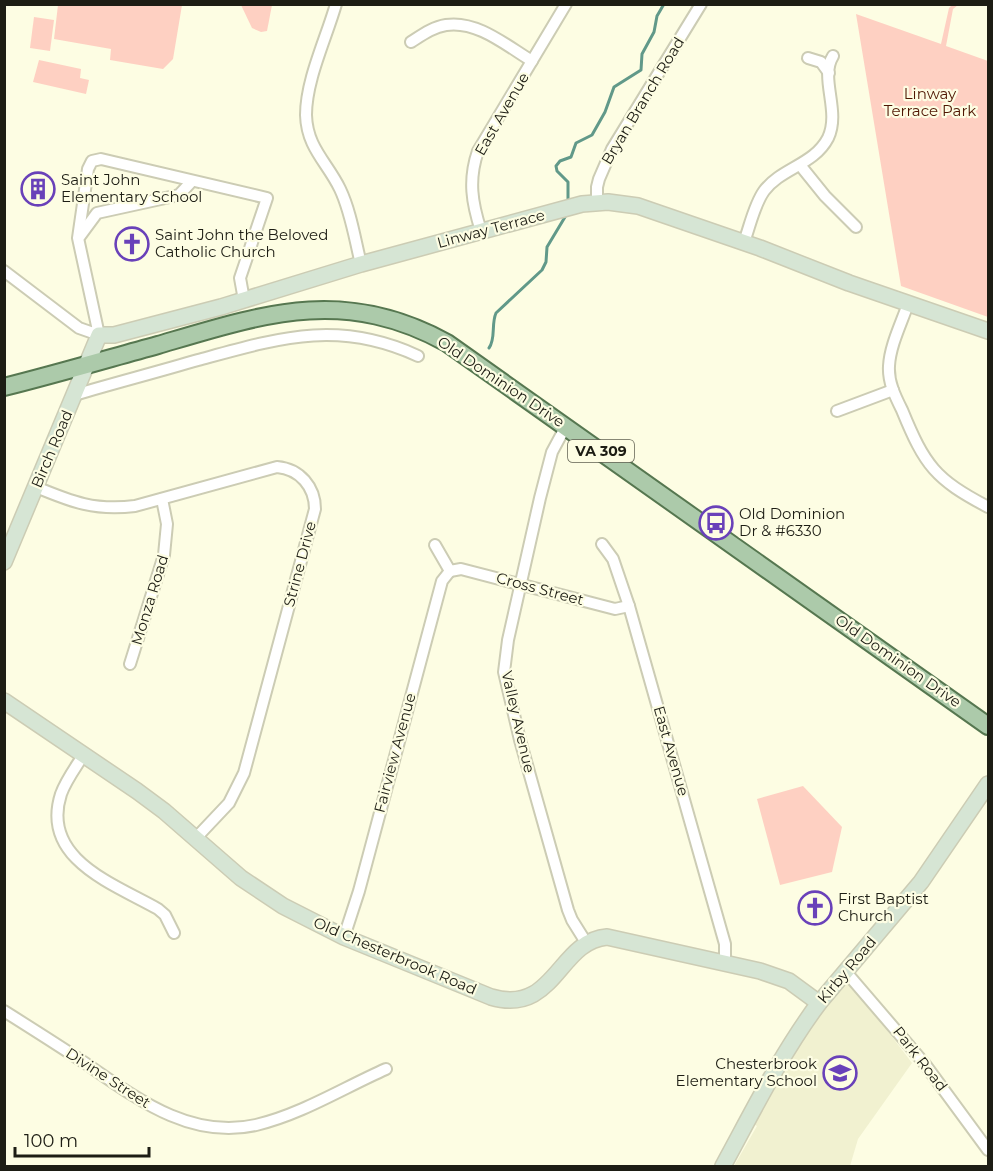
<svg xmlns="http://www.w3.org/2000/svg" width="993" height="1171" viewBox="0 0 993 1171" font-family="Montserrat,sans-serif">
<style>
.built{fill:#f1f1d0}
.green{fill:#fed0c2}
.lines{fill:none;stroke-linecap:round;stroke-linejoin:round}
.stream{stroke:#619989;stroke-width:3}
.street-casing{stroke:#ccccb4;stroke-width:14}
.secondary-casing{stroke:#ccccb4;stroke-width:18}
.primary-casing{stroke:#567750;stroke-width:20}
.street{stroke:#fff;stroke-width:10}
.secondary{stroke:#d6e5d4;stroke-width:15}
.primary{stroke:#accaaa;stroke-width:16}
.labels{text-anchor:middle;stroke-width:4.5;stroke-linejoin:round;paint-order:stroke}
.shield{fill:#fdfde3;stroke:#606052;stroke-width:1.5}
.shield-label{font-size:14px;font-weight:bold;fill:#1d1d14}
.park-label{font-size:15px;fill:#4f1602;stroke:#fdfde3}
.street-label{font-size:15px;fill:#1d1d14;stroke:#fdfde3}
.poi-label{font-size:15px;fill:#1d1d14;stroke:#fdfde3;text-anchor:start}
</style>
<rect width="100%" height="100%" fill="#fdfde3"/>
<polygon class="built" points="852,984 912,1063 858,1139 850,1166 734,1166 757,1126 749,1122 802,1029 839,985"/>
<g class="green">
<polygon points="58,5 182,5 173,59 163,69 110,60 111,49 54,39"/>
<polygon points="241,5 272,5 267,31 261,32 252,28"/>
<polygon points="952,5 958,5 953,9 946,46 988,61 988,317 901,286 856,14 941,44 949,8"/>
<polygon points="34,17 54,20 50,51 30,48"/>
<polygon points="39,60 81,69 80,78 89,80 86,94 33,82"/>
<polygon points="803,786 842,827 832,872 780,885 757,799"/>
</g>
<g class="lines">
<g class="stream">
<polyline points="568,200 568,182 557,171 556,166 560,161 571,157 576,143 592,135 605,112 614,87 641,70 642,54 654,32 657,16 664,4"/>
<path d="M489,348C496,339 491,324 496,313L542,270L546,262L547,247L565,217"/>
</g>
<defs>
<g id="street">
<path d="M336,4C326,39 306,80 306,115C307,148 327,162 340,189C351,212 355,240 361,264"/>
<path d="M411,42C422,35 433,27 446,25C477,20 507,46 532,61"/>
<polyline points="808,58 821,62 829,73"/>
<polyline points="800,165 825,196 856,227"/>
<polyline points="597,202 597,187 599,179 612,149 701,4"/>
<path d="M481,231C472,203 468,180 478,151L566,4"/>
<polyline points="80,236 97,213 179,195 192,181"/>
<path d="M744,242C750,226 754,205 764,191C781,168 814,165 828,138C841,111 819,78 833,56"/>
<polyline points="4,271 79,328 99,335 78,238 88,169 92,161 101,159 267,198 240,278 244,300"/>
<path d="M908,304C901,324 890,346 889,366C888,382 895,396 902,410C925,466 935,479 988,507"/>
<path d="M74,395C115,383 157,372 198,360C279,338 338,319 418,356"/>
<polyline points="837,411 893,390"/>
<polyline points="566,426 552,452 540,498 508,640 504,672 520,740 568,910 572,920 587,944"/>
<path d="M36,487C72,502 95,511 135,506L277,467C300,469 315,487 315,509L244,773L229,803L195,839"/>
<polyline points="602,544 613,559 629,606 725,944 725,962"/>
<polyline points="435,545 450,571"/>
<polyline points="450,571 461,569 615,609 629,606"/>
<polyline points="130,664 164,555 167,524 162,499"/>
<path d="M84,754C76,767 66,780 61,794C40,859 114,884 158,909L165,915L174,933"/>
<polyline points="344,937 359,891 442,581 450,571"/>
<polyline points="846,972 924,1063 988,1150"/>
<path d="M4,1011C31,1028 58,1045 85,1063C136,1098 190,1140 256,1125C302,1114 343,1088 386,1069"/>
</g>
<g id="secondary">
<polyline points="4,562 99,335 114,335 221,307 361,264 582,204 608,202 638,206 760,248 849,283 988,331"/>
<path d="M4,701L137,791L164,811L241,878L283,906L344,937L491,997C555,1016 558,941 607,937L760,971L789,981L819,1003"/>
<path d="M723,1166C753,1111 781,1054 819,1003L921,882L988,784"/>
</g>
<path id="primary" d="M4,387C56,374 107,359 158,345C263,314 343,286 447,343L988,726"/>
</defs>
<use href="#street" class="street-casing"/>
<use href="#secondary" class="secondary-casing"/>
<use href="#primary" class="primary-casing"/>
<use href="#street" class="street"/>
<use href="#secondary" class="secondary"/>
<use href="#primary" class="primary"/>
</g>
<defs>
<symbol id="building-ring" viewBox="-11 -11 22 22"><circle r="9.5" fill="#fdfde3" stroke="#6941b9" stroke-width="1.5"/><path d="M-4-6H4V6H1V3H-1V6H-4ZM-2.5-4.3h1.7v1.8h-1.7ZM.8-4.3h1.7v1.8H.8ZM-2.5-1h1.7V.8h-1.7ZM.8-1h1.7V.8H.8Z" fill="#6941b9"/></symbol>
<symbol id="church-ring" viewBox="-11 -11 22 22"><circle r="9.5" fill="#fdfde3" stroke="#6941b9" stroke-width="1.5"/><path d="M-1.2-6h2.4v3.5h3.3v2.4h-3.3V6h-2.4V-.1h-3.3v-2.4h3.3Z" fill="#6941b9"/></symbol>
<symbol id="bus-ring" viewBox="-11 -11 22 22"><circle r="9.5" fill="#fdfde3" stroke="#6941b9" stroke-width="1.5"/><path d="M-5-6H5V4H4V6H2V4H-2V6H-4V4H-5ZM-3.5-4V0h7V-4ZM-3.5 1.2v1.5H-2V1.2ZM2 1.2v1.5H3.5V1.2Z" fill="#6941b9"/></symbol>
<symbol id="school-ring" viewBox="-11 -11 22 22"><circle r="9.5" fill="#fdfde3" stroke="#6941b9" stroke-width="1.5"/><path d="M0-5L7-2L0 1L-7-2ZM-4 1L0 2.5L4 1V4Q0 6-4 4Z" fill="#6941b9"/></symbol>
</defs>
<g fill-rule="evenodd">
<use href="#building-ring" x="19" y="170" width="38" height="38"/>
<use href="#church-ring" x="113" y="225" width="38" height="38"/>
<use href="#bus-ring" x="697" y="504" width="38" height="38"/>
<use href="#church-ring" x="796" y="889" width="38" height="38"/>
<use href="#school-ring" x="821" y="1054" width="38" height="38"/>
</g>
<g class="labels">
<rect class="shield" x="568" y="440" width="66" height="22" rx="4.5"/>
<g class="shield-label">
<text x="601" y="456">VA 309</text>
</g>
<g class="park-label">
<text x="930" y="99">Linway<tspan x="930" dy="17">Terrace Park</tspan></text>
</g>
<g class="street-label">
<text transform="translate(643 101) rotate(-59)" y="5">Bryan Branch Road</text>
<text transform="translate(502 114) rotate(-60)" y="5">East Avenue</text>
<text transform="translate(491 229) rotate(-15)" y="5">Linway Terrace</text>
<text transform="translate(501 382) rotate(34)" y="5">Old Dominion Drive</text>
<text transform="translate(52 449) rotate(-67)" y="5">Birch Road</text>
<text transform="translate(300 564) rotate(-75)" y="5">Strine Drive</text>
<text transform="translate(540 589) rotate(15)" y="5">Cross Street</text>
<text transform="translate(150 600) rotate(-73)" y="5">Monza Road</text>
<text transform="translate(898 661) rotate(35)" y="5">Old Dominion Drive</text>
<text transform="translate(518 722) rotate(77)" y="5">Valley Avenue</text>
<text transform="translate(671 751) rotate(74)" y="5">East Avenue</text>
<text transform="translate(395 753) rotate(-75)" y="5">Fairview Avenue</text>
<text transform="translate(395 956) rotate(23)" y="5">Old Chesterbrook Road</text>
<text transform="translate(847 970) rotate(-50)" y="5">Kirby Road</text>
<text transform="translate(920 1059) rotate(52)" y="5">Park Road</text>
<text transform="translate(108 1078) rotate(33)" y="5">Divine Street</text>
</g>
<g class="poi-label">
<text x="61" y="185">Saint John<tspan x="61" dy="17">Elementary School</tspan></text>
<text x="155" y="240">Saint John the Beloved<tspan x="155" dy="17">Catholic Church</tspan></text>
<text x="739" y="519">Old Dominion<tspan x="739" dy="17">Dr &amp; #6330</tspan></text>
<text x="838" y="904">First Baptist<tspan x="838" dy="17">Church</tspan></text>
<text x="817" y="1069" text-anchor="end">Chesterbrook<tspan x="817" dy="17">Elementary School</tspan></text>
</g>
</g>
<rect width="993" height="1171" fill="none" stroke="#1d1d14" stroke-width="12"/>
<path d="M15 1147v9h134v-9" fill="none" stroke="#1d1d14" stroke-width="3"/>
<text x="24" y="1147" font-size="18" fill="#1d1d14" stroke="#fdfde3" stroke-width="4.5" paint-order="stroke">100 m</text>
</svg>
